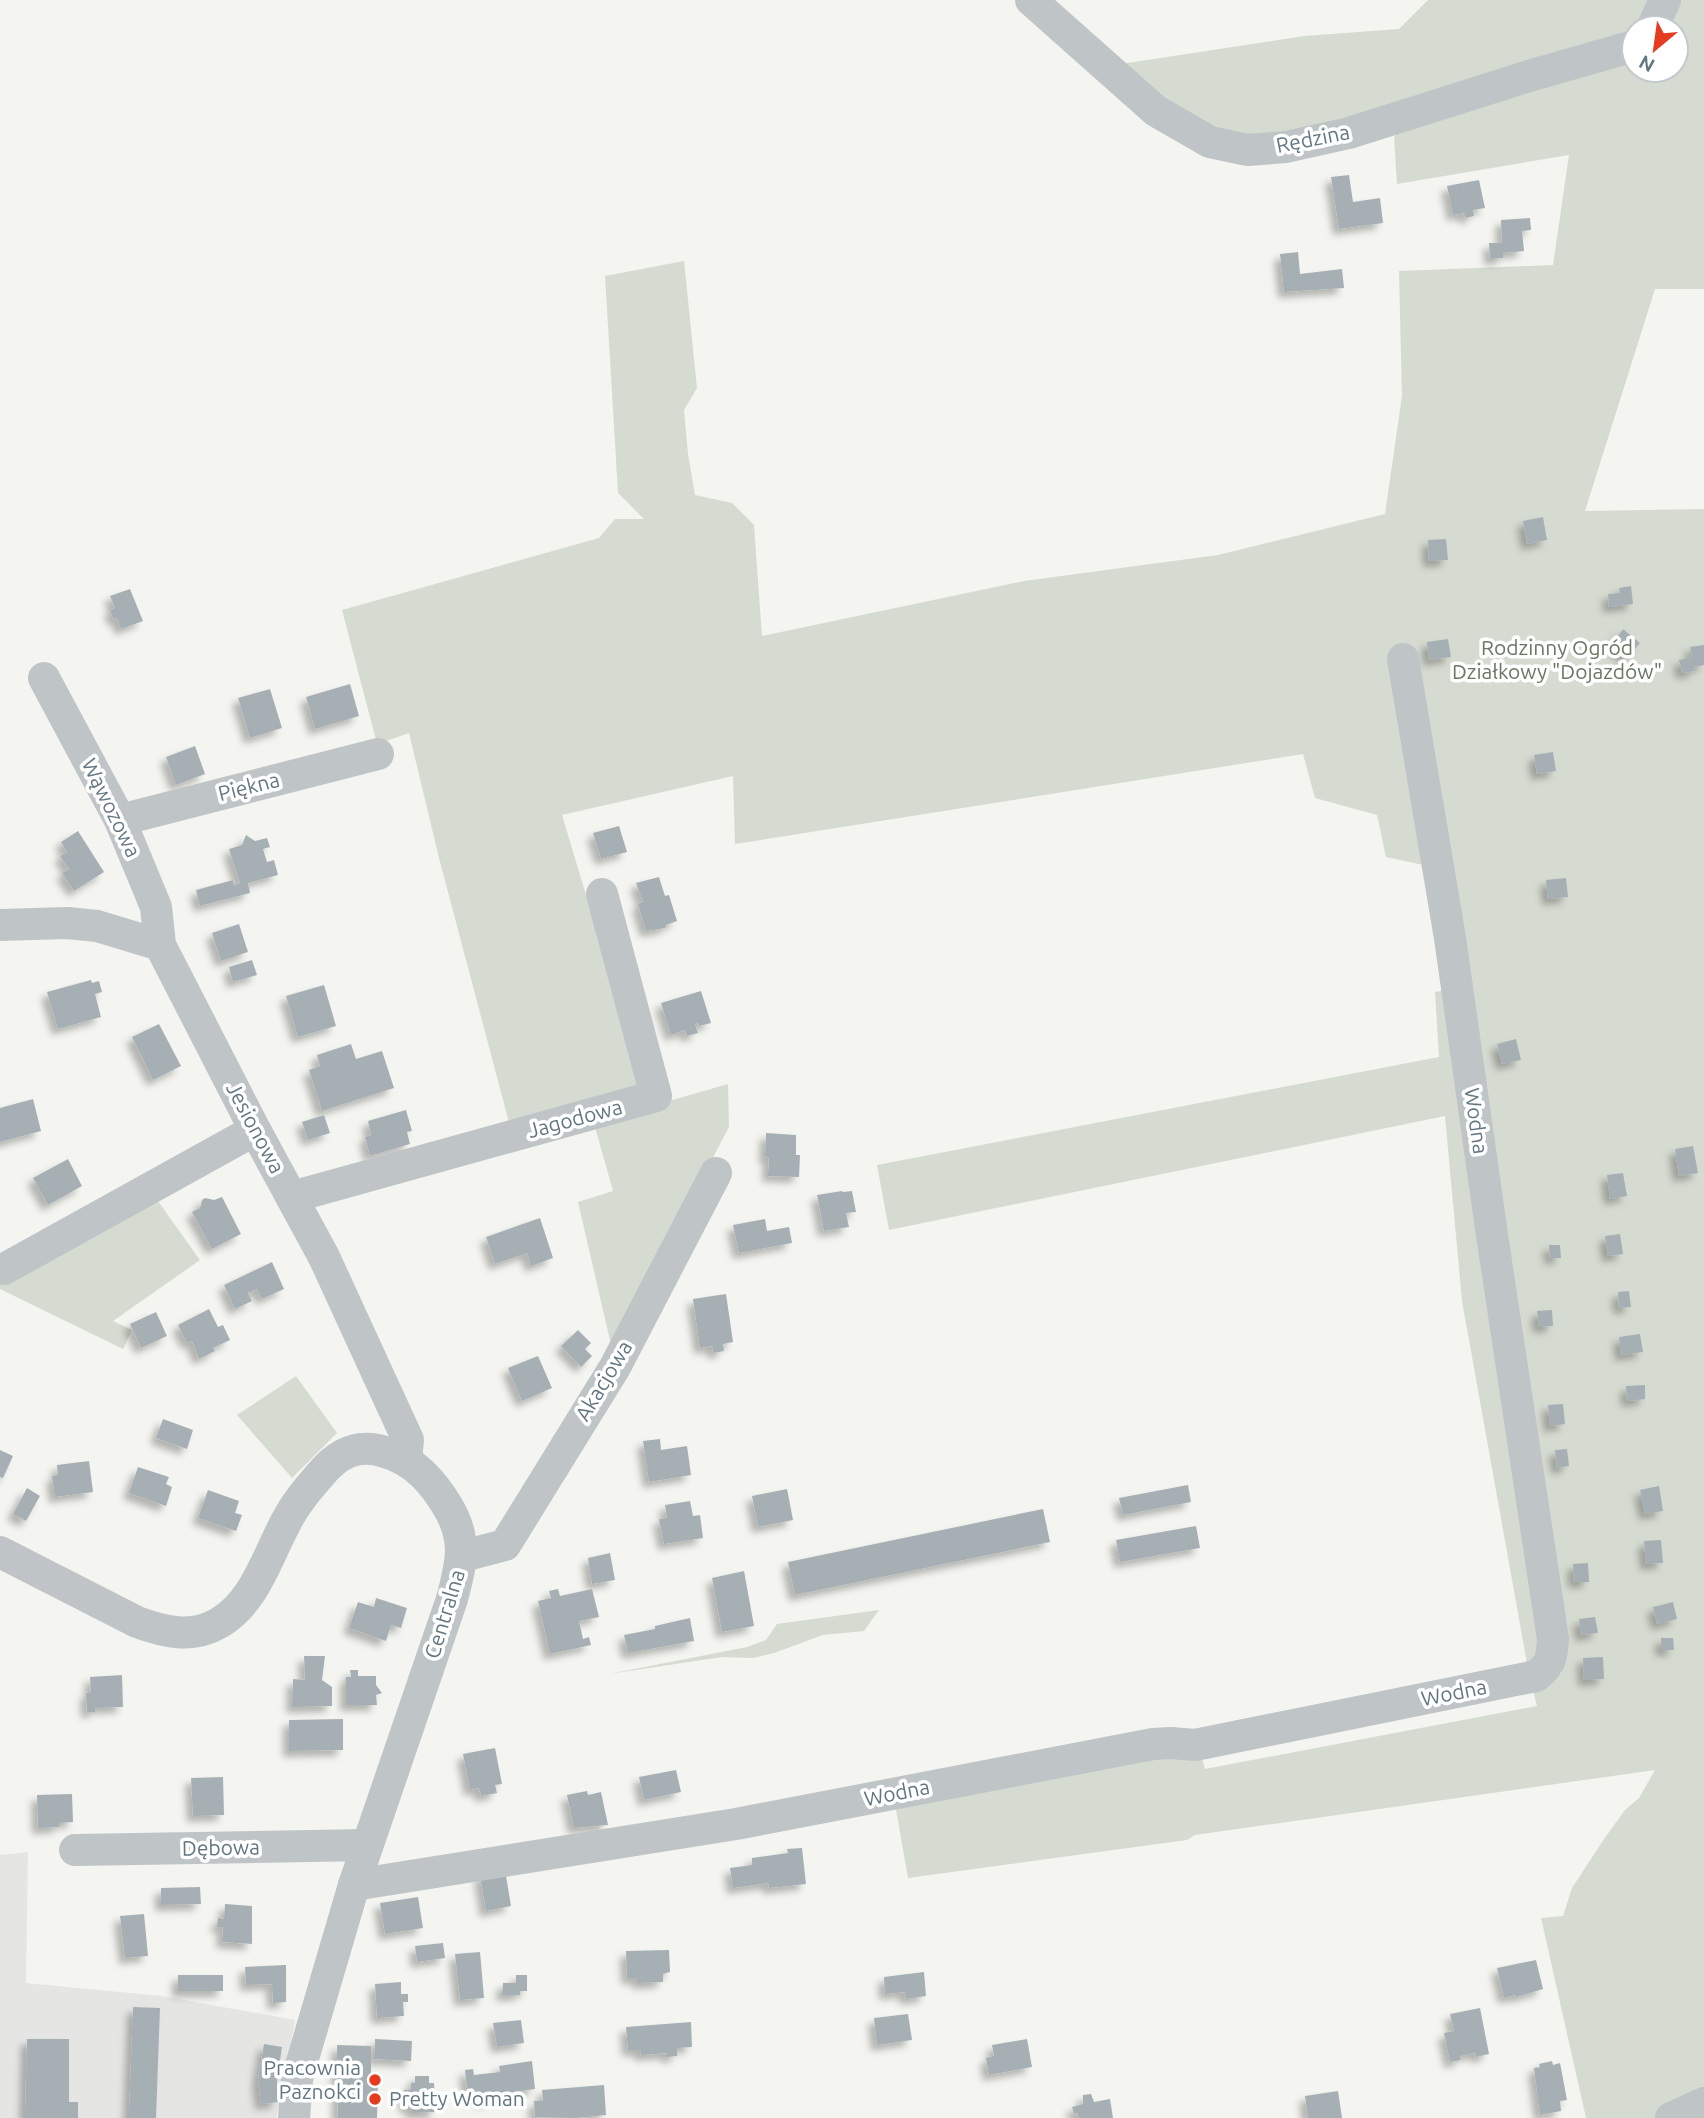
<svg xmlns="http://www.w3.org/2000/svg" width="1704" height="2118" viewBox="0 0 1704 2118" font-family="Ubuntu,sans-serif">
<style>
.built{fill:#e5e6e4}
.green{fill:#d6dbd1}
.building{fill:#a6b0b4;filter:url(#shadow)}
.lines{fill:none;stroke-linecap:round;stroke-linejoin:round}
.minor{stroke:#bfc4c6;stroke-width:32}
.poi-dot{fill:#e53b1f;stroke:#fff;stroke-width:2.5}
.labels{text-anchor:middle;stroke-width:7;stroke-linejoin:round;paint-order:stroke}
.street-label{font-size:21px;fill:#637782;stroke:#fff}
.park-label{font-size:21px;fill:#687962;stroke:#fff}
.poi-label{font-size:21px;fill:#637782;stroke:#fff;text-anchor:end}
</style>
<defs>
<filter id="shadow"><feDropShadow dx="-6" dy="6" stdDeviation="3.5" flood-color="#0004"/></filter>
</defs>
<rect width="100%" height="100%" fill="#f4f4f0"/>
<polygon class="built" points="28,1852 26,1983 162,1996 295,2020 280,2106 276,2118 0,2118 0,1855"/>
<g class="green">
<polygon points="1428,0 1660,0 1647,28 1634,28 1634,42 1354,127 1216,140 1114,65 1304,36 1399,29"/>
<polygon points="1672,0 1704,0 1704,289 1655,289 1585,511 1704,509 1704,2098 1659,2118 1586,2118 1541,1918 1563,1916 1572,1888 1604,1839 1625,1810 1639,1798 1655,1770 1195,1835 1187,1840 908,1878 894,1798 1197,1740 1205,1769 1537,1706 1530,1679 1562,1673 1535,1468 1433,867 1386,857 1377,815 1315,798 1303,754 735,844 733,776 562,815 586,895 596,892 645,1093 511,1130 439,858 409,733 377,744 342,610 599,538 615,519 644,519 618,493 605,276 684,261 697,388 684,410 688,454 695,495 732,503 754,525 762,636 1024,581 1218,555 1385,514 1402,396 1399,271 1553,265 1569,155 1397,184 1394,138 1401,126 1634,51 1634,70 1676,70 1676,28 1658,28"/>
<polygon points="1451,989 1546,1650 1528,1669 1462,1301 1445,1116 889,1230 877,1165 1439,1057 1435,992"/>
<polygon points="728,1084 729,1127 612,1349 578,1202 613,1191 595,1127 662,1103"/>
<polygon points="155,1197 200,1260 113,1321 132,1330 123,1349 0,1289 0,1283"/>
<polygon points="296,1376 337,1433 292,1478 237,1415"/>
<polygon points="879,1610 864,1631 823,1635 774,1653 753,1658 722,1657 609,1674 747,1647 766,1640 777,1624"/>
</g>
<g class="building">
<polygon points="1349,175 1353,202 1380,198 1383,223 1339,229 1331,177"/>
<polygon points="1479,180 1485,208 1473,210 1474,216 1465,218 1464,213 1453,215 1447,186"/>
<polygon points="1530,218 1531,230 1522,231 1524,251 1503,253 1503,258 1490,259 1489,243 1502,243 1501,220"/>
<polygon points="1298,252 1300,274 1342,269 1344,288 1284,292 1280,254"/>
<polygon points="1543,517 1547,540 1527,544 1523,521"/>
<polygon points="1446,539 1448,560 1429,561 1428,540"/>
<polygon points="1631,586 1633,604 1609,607 1608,594 1620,593 1619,588"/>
<polygon points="130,589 143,621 121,629 117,618 113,619 110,610 115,608 110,596"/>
<polygon points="1623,629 1640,643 1627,658 1611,645"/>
<polygon points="1448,639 1451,657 1429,660 1427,642"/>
<polygon points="1704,645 1704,665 1694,667 1695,671 1682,673 1679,660 1692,657 1690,647"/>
<polygon points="350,684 359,716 315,729 306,697"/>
<polygon points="270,689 282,728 250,738 238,698"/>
<polygon points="195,746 205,774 176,785 166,757"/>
<polygon points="1553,752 1556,771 1537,774 1534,755"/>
<polygon points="619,826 627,852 601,859 593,833"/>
<polygon points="78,831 104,872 74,891 62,873 69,869 60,856 67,852 61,842"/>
<polygon points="246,835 255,841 267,838 270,847 263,849 267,862 274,860 278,875 248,883 250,893 200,906 196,890 233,880 234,885 240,883 229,849 242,845"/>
<polygon points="659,877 665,896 669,895 677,921 666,925 665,928 646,931 638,904 643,902 636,883"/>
<polygon points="1566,878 1568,897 1548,899 1546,880"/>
<polygon points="239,924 248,952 221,961 212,933"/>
<polygon points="252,960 257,975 233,982 229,967"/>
<polygon points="91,980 92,983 99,981 102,992 95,994 101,1017 58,1029 47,992"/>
<polygon points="324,985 336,1026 298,1037 286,996"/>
<polygon points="701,991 711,1023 699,1026 698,1023 695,1024 698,1033 687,1036 685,1030 671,1035 661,1003"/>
<polygon points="159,1024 181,1066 153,1080 132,1037"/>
<polygon points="1516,1039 1521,1060 1502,1064 1497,1044"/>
<polygon points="351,1044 356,1059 382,1051 394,1088 322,1111 309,1070 320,1066 317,1055"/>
<polygon points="33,1099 41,1131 0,1142 0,1108"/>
<polygon points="406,1110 412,1131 407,1132 410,1144 370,1156 365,1137 371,1135 368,1121"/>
<polygon points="324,1115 330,1133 308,1140 302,1122"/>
<polygon points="766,1133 796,1135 796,1155 800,1155 799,1177 768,1176 769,1158 765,1157"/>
<polygon points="1693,1146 1698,1173 1679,1176 1675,1149"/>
<polygon points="68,1159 82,1186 48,1205 33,1178"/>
<polygon points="1623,1173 1627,1196 1610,1199 1607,1175"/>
<polygon points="842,1191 843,1192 852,1191 856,1212 846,1213 849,1227 824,1231 817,1195"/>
<polygon points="222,1197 241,1234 212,1249 192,1212 200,1208 202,1200 205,1198 214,1200"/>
<polygon points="540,1218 553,1258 531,1266 527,1253 495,1264 486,1237"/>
<polygon points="765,1219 767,1231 789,1227 792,1243 739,1253 733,1225"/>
<polygon points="1620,1234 1623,1254 1608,1256 1605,1236"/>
<polygon points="1549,1245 1560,1245 1561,1258 1550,1258"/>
<polygon points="272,1262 284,1289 262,1299 257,1289 248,1293 252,1301 235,1309 224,1285"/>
<polygon points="1629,1291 1631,1307 1619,1308 1618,1292"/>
<polygon points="726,1294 733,1342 723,1344 724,1351 713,1353 712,1346 700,1348 693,1299"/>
<polygon points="209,1309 218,1327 223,1325 230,1340 213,1348 215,1351 199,1359 192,1341 187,1343 178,1325"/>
<polygon points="1552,1310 1553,1326 1539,1327 1537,1311"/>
<polygon points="156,1312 167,1336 141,1348 130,1324"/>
<polygon points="578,1330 591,1343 585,1349 592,1356 581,1367 561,1346"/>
<polygon points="1640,1334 1643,1352 1621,1355 1619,1337"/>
<polygon points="538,1356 552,1388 522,1401 508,1368"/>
<polygon points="1645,1385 1645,1399 1627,1401 1626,1386"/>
<polygon points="1563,1404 1565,1424 1550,1426 1548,1405"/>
<polygon points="163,1419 193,1430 187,1449 156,1438"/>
<polygon points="660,1439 661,1450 687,1446 691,1475 649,1482 643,1441"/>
<polygon points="1567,1449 1569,1466 1557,1468 1555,1450"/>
<polygon points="0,1450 13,1456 3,1478 0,1477"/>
<polygon points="89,1461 93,1492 55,1497 52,1476 58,1475 57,1465"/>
<polygon points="138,1467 169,1477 166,1484 172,1487 166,1506 129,1493"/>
<polygon points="1188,1485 1191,1502 1123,1515 1119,1498"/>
<polygon points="1659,1486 1663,1511 1645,1514 1640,1490"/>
<polygon points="27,1488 40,1496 26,1521 13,1514"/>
<polygon points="787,1489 793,1520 758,1527 752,1496"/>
<polygon points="208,1490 239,1501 235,1513 242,1515 236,1531 198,1518"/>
<polygon points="690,1501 693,1516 700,1515 703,1538 664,1544 659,1519 667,1518 665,1505"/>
<polygon points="1043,1509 1050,1542 795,1595 788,1562"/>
<polygon points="1196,1526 1200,1548 1120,1562 1116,1540"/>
<polygon points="1661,1540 1663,1563 1646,1564 1644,1541"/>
<polygon points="610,1553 615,1580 592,1584 588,1558"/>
<polygon points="1588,1563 1589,1582 1574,1582 1573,1564"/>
<polygon points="744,1571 754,1626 722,1632 712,1578"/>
<polygon points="558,1589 560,1596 592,1589 599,1617 579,1621 583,1639 589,1637 591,1645 550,1654 538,1601 551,1598 549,1591"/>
<polygon points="376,1598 407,1608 401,1628 391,1625 386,1641 349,1628 358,1602 374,1607"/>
<polygon points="1673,1602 1677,1619 1657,1624 1653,1607"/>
<polygon points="1595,1617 1598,1633 1581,1635 1579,1619"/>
<polygon points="690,1618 694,1641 628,1653 624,1635 655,1629 655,1626"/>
<polygon points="1661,1638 1673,1638 1674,1650 1661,1650"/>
<polygon points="304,1656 325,1656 322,1680 332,1687 332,1706 292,1707 293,1679 305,1680"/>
<polygon points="1603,1657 1604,1679 1584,1680 1583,1658"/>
<polygon points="350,1670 358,1670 358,1676 376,1676 376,1685 382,1693 376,1695 377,1705 346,1705 346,1677 351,1677"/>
<polygon points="122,1675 123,1707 95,1708 95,1712 87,1712 86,1693 91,1692 90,1677"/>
<polygon points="343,1719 343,1750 289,1751 289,1720"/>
<polygon points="495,1748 502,1784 495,1785 497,1793 481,1796 479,1788 470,1790 463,1754"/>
<polygon points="676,1770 681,1792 644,1800 639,1777"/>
<polygon points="223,1777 224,1815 193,1816 191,1778"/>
<polygon points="587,1791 588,1795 601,1792 608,1825 574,1828 567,1795"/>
<polygon points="72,1794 73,1822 59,1823 59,1827 38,1828 37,1795"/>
<polygon points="802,1848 806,1884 769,1888 768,1883 733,1888 730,1868 752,1865 752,1858 788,1853 787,1849"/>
<polygon points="505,1870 511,1906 486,1911 480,1875"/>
<polygon points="200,1887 201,1904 161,1905 161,1888"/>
<polygon points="418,1897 423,1928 385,1934 380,1903"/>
<polygon points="225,1904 252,1906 252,1944 222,1942 223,1927 217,1927 218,1918 224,1919"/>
<polygon points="144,1914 148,1956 125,1958 120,1916"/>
<polygon points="443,1943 445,1958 417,1962 415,1946"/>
<polygon points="669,1950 670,1972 663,1974 663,1982 638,1983 638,1978 627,1978 626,1951"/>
<polygon points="480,1952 484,1998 460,2000 455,1954"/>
<polygon points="1536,1960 1543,1989 1516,1997 1515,1995 1504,1998 1497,1968"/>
<polygon points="286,1965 286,2002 273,2003 272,1984 246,1985 245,1967"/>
<polygon points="924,1972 926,1996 906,1999 905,1992 885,1994 884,1977"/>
<rect x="178" y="1975" width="45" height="16"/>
<polygon points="516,1975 527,1975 527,1991 520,1991 520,1995 502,1995 503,1983 516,1983"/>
<polygon points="401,1982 401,1994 408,1994 408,2002 403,2002 404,2016 377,2018 375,1984"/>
<polygon points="133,2007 160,2008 156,2118 129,2118"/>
<polygon points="1480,2008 1489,2054 1476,2057 1475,2053 1460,2056 1461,2060 1450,2062 1444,2033 1454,2031 1450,2014"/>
<polygon points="908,2014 912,2040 877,2045 874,2018"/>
<polygon points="521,2020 524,2043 497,2047 493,2023"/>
<polygon points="691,2022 692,2047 677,2048 677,2056 667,2057 667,2053 641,2055 640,2050 628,2050 626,2027"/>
<polygon points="27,2039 69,2039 69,2102 78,2102 78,2118 25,2118"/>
<polygon points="375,2039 412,2041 411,2061 374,2059"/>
<polygon points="1027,2039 1032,2067 989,2075 986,2058 994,2056 992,2045"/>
<polygon points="264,2044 282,2047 277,2080 278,2102 261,2104 258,2080"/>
<polygon points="337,2045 371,2046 371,2078 378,2079 377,2118 338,2118"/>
<polygon points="532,2061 535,2089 490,2095 490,2101 482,2102 481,2096 468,2097 465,2070 473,2069 474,2075 500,2072 499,2066"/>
<polygon points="1552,2061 1553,2065 1560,2063 1567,2100 1560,2101 1561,2111 1540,2115 1534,2068 1540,2067 1539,2064"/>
<polygon points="415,2076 429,2076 429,2083 434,2083 436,2112 412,2113 412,2107 405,2107 404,2090 411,2090 411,2083 415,2083"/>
<polygon points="604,2085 606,2115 575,2118 535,2117 534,2101 543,2101 542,2090"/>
<polygon points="1338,2091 1342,2118 1308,2118 1305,2096"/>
<polygon points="1091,2094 1094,2102 1110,2099 1113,2118 1079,2118 1077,2113 1074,2114 1072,2107 1083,2104 1083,2095"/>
</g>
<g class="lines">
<g class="minor">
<polyline points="1031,0 1156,111 1210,142 1248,150 1286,147 1349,133 1529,76 1634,46"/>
<polyline points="1652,28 1665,0"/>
<polyline points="44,678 120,820 156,907 160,945"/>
<polyline points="120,820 378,754"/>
<polyline points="0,925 67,923 97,926 160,945 255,1130 324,1257 408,1440 406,1460"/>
<polyline points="292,1197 656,1096 602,894"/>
<polyline points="4,1269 255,1130"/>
<path d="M0,1552L137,1622C164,1632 192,1639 219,1623C255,1602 267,1557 286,1522C295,1504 307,1490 320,1475C338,1453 358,1443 385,1452C414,1460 433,1482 448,1507C468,1541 461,1564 452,1599L354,1885L297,2079L294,2118"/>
<polyline points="463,1556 505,1545 615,1367 716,1173"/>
<polyline points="75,1850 367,1845"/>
<path d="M354,1885L736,1824L1153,1744L1171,1743L1195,1745L1536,1676C1551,1665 1552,1657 1553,1639L1492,1235L1450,938L1403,659"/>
<polyline points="1671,2118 1704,2103"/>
</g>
</g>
<g class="poi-dot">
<circle cx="375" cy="2080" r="7"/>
<circle cx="375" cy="2099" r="7"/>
</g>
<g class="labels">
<g class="street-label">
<text transform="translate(1313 139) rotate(-11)" y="7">Rędzina</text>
<text transform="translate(249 787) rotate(-14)" y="7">Piękna</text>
<text transform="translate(111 808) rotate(64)" y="7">Wąwozowa</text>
<text transform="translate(575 1119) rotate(-15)" y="7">Jagodowa</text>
<text transform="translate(1476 1121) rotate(82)" y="7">Wodna</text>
<text transform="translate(255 1128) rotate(62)" y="7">Jesionowa</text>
<text transform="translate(604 1381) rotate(-59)" y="7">Akacjowa</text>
<text transform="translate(445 1614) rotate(-73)" y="7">Centralna</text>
<text transform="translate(1454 1693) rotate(-11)" y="7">Wodna</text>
<text transform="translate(897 1793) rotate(-11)" y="7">Wodna</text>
<text transform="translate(221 1848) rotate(-1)" y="7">Dębowa</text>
</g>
<g class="park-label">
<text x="1557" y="655">Rodzinny Ogród<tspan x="1557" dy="24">Działkowy "Dojazdów"</tspan></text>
</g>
<g class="poi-label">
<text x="361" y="2075">Pracownia<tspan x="361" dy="24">Paznokci</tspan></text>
<text x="389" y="2106" text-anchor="start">Pretty Woman</text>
</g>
</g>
<g transform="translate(1655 49) rotate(209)"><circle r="33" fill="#ffffff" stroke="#c1c9cd" stroke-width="2"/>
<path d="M0-5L12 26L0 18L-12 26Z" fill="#e53b1f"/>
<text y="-10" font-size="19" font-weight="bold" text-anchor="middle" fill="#637782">N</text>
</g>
</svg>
